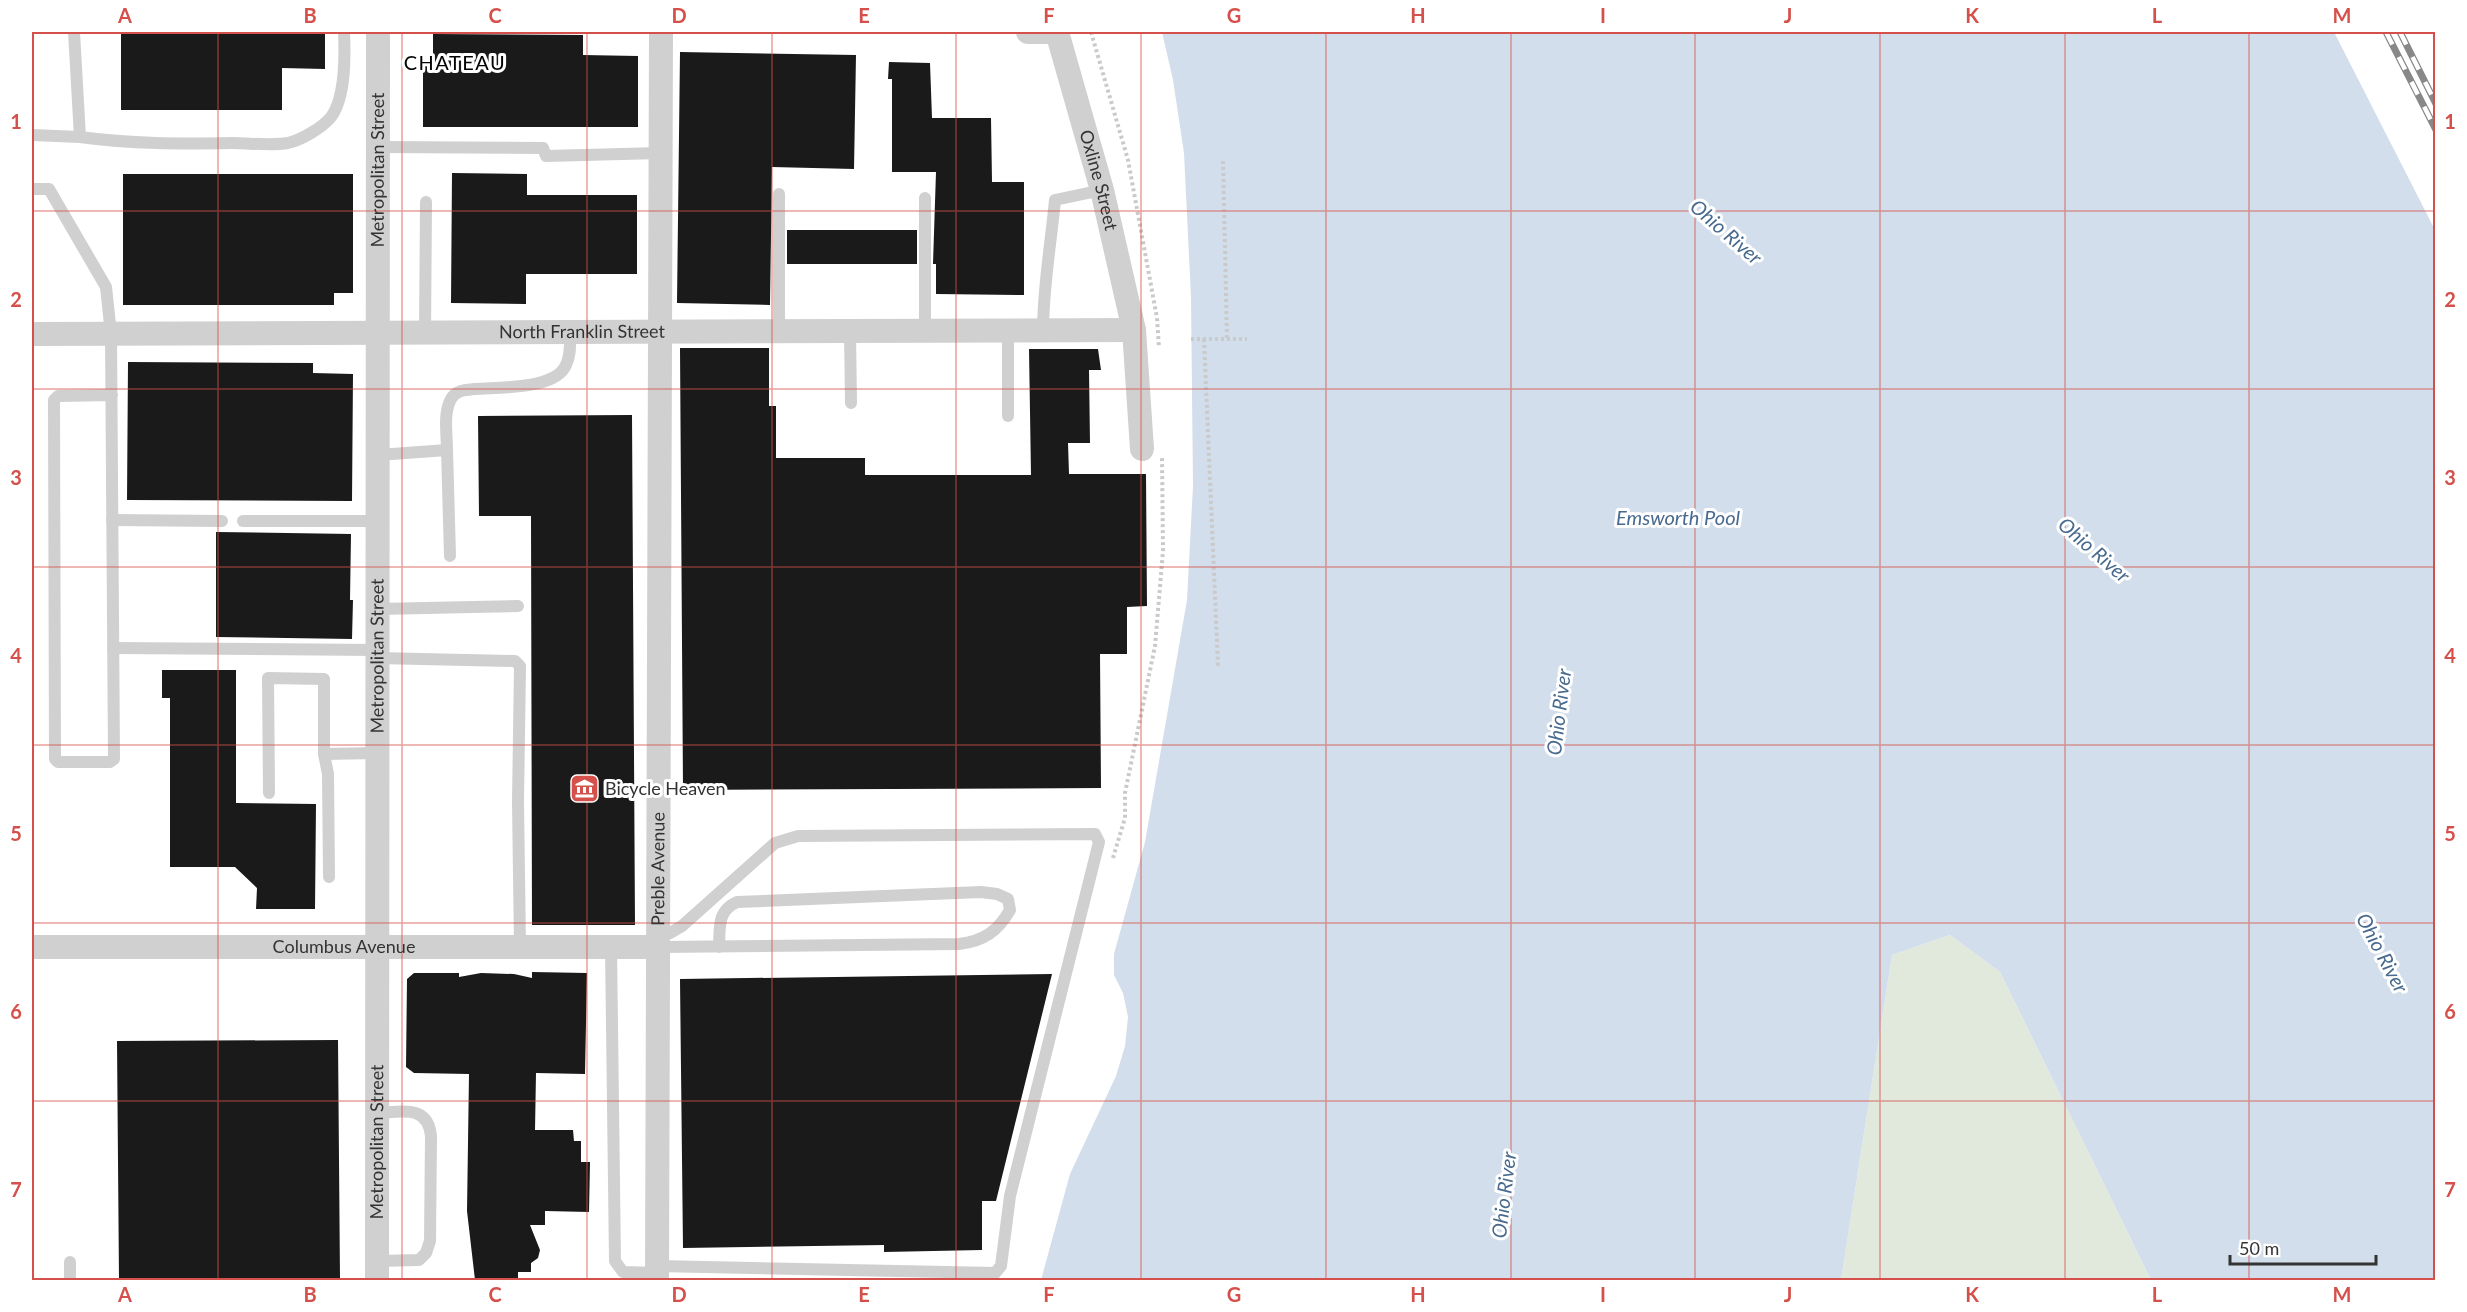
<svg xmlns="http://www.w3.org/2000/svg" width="2467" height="1312" viewBox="0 0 2467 1312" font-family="Lato,sans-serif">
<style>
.green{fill:#e1e9dd}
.water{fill:#d2deeb}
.building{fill:#1a1a1a}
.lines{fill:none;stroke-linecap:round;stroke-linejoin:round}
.path{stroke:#cacaca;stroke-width:4;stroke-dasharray:3 3;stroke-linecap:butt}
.service{stroke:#d0d0d0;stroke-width:12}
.minor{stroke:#d0d0d0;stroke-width:24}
.rail-casing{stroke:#888;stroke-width:7}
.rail{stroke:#fff;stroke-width:4.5;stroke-dasharray:14;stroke-linecap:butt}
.grid{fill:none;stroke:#d5504a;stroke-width:1.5;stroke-opacity:0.55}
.labels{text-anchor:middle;stroke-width:6;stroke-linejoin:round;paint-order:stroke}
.street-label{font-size:18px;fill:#333;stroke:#fff}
.poi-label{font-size:18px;fill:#333;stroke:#fff;text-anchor:start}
.neighbourhood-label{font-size:20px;letter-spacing:1.5px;fill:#000;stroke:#fff}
.water-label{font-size:20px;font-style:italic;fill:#486a8e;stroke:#fff}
.neatline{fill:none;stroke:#d5504a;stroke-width:2}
.grid-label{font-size:20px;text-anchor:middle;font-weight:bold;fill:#d5504a}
</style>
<rect width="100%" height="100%" fill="#fff"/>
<polygon class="green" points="1950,935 2000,972 2151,1280 1841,1280 1892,955"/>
<polygon class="water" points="1162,32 2334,32 2435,230 2435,1280 2151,1280 2000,972 1950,935 1892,955 1841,1280 1041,1280 1070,1174 1116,1076 1125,1046 1128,1017 1123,993 1114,975 1114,954 1145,842 1187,600 1193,486 1191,297 1184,153 1173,80"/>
<g class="building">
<polygon points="121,32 325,32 325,69 282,68 282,110 121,110"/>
<polygon points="433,34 583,35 583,55 638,56 638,127 423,127 423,59 433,59"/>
<polygon points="680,52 856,55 854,169 772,167 770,305 677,303"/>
<polygon points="889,62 930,63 932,118 991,118 992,182 1024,182 1024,295 936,294 936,264 933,264 936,172 892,172 892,79 888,79"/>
<polygon points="452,173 527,174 527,195 637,195 637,274 526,274 526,304 451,303"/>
<polygon points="123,174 353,174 353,293 334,293 334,305 123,305"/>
<rect x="787" y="230" width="130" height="34"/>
<polygon points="680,348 769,348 769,406 776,406 776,458 865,458 865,475 1031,475 1029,349 1098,349 1101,370 1089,370 1090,443 1068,443 1069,474 1146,474 1147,606 1127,607 1127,654 1100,654 1101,788 683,790"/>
<polygon points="128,362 313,363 313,373 353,374 352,501 127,500"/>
<polygon points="632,415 635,925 532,925 531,516 479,516 478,416"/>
<polygon points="216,532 351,534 350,600 353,600 352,639 216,637"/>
<polygon points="162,670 236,670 236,803 316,804 315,909 256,909 257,888 235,867 170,867 170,698 162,698"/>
<polygon points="532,972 587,973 585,1074 536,1073 535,1130 573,1130 574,1141 581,1141 581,1162 590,1162 589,1212 545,1211 545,1225 530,1225 540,1250 538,1258 531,1263 531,1272 518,1272 518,1280 475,1280 467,1211 469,1074 414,1073 406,1067 407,979 414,973 459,973 459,977 481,973 514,974 532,978"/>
<polygon points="1052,974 996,1201 982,1201 982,1250 884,1252 884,1245 683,1248 680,979"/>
<polygon points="338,1040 340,1278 320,1278 320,1281 119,1281 117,1041"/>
</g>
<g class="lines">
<g class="path">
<polyline points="1091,32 1128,160 1157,318 1159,348"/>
<polyline points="1223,161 1227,339"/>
<polyline points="1191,339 1247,339"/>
<polyline points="1204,339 1218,667"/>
<polyline points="1113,858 1125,818 1125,793 1155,646 1163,551 1162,457"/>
</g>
<g class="service">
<polyline points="32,135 80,137 74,32"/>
<path d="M80,137C131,144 181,144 232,143C250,143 270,146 288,143C301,140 322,128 331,117C346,97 345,55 344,32"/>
<polyline points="378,147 543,148 546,156 660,153"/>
<polyline points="32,189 49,189 106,287 111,334 114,759 110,762 58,762 55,759 54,400 58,396 112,395"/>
<polyline points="779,330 779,194"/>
<polyline points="850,331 851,403"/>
<polyline points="925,331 925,198"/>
<path d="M1043,331C1043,287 1051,243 1055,200L1102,190"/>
<polyline points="425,334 426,202"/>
<polyline points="1008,416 1008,331"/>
<path d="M447,450C447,435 443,413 451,399C456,390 465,390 475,389C499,387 555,390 566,365C571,355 570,344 570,333"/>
<polyline points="378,455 447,450 450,556"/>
<polyline points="112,520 222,521"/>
<polyline points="243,521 377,521"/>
<polyline points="377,609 518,606"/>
<polyline points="113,648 377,650"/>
<polyline points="377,658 515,661 520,666 518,802 520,946"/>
<polyline points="324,754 328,774 329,877"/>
<polyline points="269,793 268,678 324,679 324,754 377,753"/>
<polyline points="611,947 615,1261 623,1272 657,1273"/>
<path d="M658,947L959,944C984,941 998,931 1010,910L1008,899L997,894L981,892L737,902C717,911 720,927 719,947"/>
<path d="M377,1261L419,1260L426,1253L430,1241L431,1136C428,1104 401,1112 377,1113"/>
<polyline points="657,1266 995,1273 1001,1266 1010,1196 1099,842 1095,834 798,836 775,843 682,926 670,933 658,935"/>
<polyline points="70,1280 70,1262"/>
</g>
<g class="minor">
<path id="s1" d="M1028,32H1057L1102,190L1134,330L1142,449"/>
<path id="s2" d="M32,334L1134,330"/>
<path id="s3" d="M32,947H658"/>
<path id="s4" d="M377,1280L378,32"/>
<path id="s5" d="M657,1280L661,32"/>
</g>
<defs>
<g id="rail">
<polyline points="2386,32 2436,130"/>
<polyline points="2400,32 2436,104"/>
</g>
</defs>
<use href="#rail" class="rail-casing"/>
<use href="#rail" class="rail"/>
</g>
<path class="grid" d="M218,32V1280M402,32V1280M587,32V1280M772,32V1280M956,32V1280M1141,32V1280M1326,32V1280M1511,32V1280M1695,32V1280M1880,32V1280M2065,32V1280M2249,32V1280M32,211H2436M32,389H2436M32,567H2436M32,745H2436M32,923H2436M32,1101H2436"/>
<defs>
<symbol id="museum-square" viewBox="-11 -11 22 22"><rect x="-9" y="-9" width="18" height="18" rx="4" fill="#d5504a" stroke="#fff"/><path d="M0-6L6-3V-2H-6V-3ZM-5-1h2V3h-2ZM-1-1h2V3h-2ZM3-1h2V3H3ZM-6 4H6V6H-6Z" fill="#fff"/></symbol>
</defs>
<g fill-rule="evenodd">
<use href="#museum-square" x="568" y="772" width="33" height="33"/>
</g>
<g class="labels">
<g class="street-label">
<text dy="6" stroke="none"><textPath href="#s4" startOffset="1110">Metropolitan Street</textPath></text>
<text dy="6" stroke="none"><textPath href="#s1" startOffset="183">Oxline Street</textPath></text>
<text dy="6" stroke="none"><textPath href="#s2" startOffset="550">North Franklin Street</textPath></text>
<text dy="6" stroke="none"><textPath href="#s4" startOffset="624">Metropolitan Street</textPath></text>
<text dy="6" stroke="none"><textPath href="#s5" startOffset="411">Preble Avenue</textPath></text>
<text dy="6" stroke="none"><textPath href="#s3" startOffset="312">Columbus Avenue</textPath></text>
<text dy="6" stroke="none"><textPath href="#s4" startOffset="138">Metropolitan Street</textPath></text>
</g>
<g class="poi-label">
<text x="605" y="795">Bicycle Heaven</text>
</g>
<g class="neighbourhood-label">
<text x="455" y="70">CHATEAU</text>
</g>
<g class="water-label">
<text transform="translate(1726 232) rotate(41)" y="7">Ohio River</text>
<text x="1678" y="525">Emsworth Pool</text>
<text transform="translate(2094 550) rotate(41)" y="7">Ohio River</text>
<text transform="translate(1559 712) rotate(-83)" y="7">Ohio River</text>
<text transform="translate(2382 953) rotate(62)" y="7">Ohio River</text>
<text transform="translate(1504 1195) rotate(-83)" y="7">Ohio River</text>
</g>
</g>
<rect width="2467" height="1312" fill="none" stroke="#ffffff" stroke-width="66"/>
<path d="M2230 1255v9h146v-9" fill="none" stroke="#333333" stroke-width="3"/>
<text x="2239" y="1255" font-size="18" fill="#333333" stroke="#ffffff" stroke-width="4.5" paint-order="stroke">50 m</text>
<rect x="33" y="33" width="2401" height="1246" class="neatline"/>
<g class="grid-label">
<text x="125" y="23">A</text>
<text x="310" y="23">B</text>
<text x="495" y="23">C</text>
<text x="679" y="23">D</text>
<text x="864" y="23">E</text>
<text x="1049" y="23">F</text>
<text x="1234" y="23">G</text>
<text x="1418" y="23">H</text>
<text x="1603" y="23">I</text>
<text x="1788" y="23">J</text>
<text x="1972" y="23">K</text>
<text x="2157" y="23">L</text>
<text x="2342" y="23">M</text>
<text x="16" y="129">1</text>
<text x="2450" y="129">1</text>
<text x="16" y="307">2</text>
<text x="2450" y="307">2</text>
<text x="16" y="485">3</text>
<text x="2450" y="485">3</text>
<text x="16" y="663">4</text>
<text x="2450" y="663">4</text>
<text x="16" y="841">5</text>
<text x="2450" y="841">5</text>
<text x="16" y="1019">6</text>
<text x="2450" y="1019">6</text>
<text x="16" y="1197">7</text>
<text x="2450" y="1197">7</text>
<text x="125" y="1302">A</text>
<text x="310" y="1302">B</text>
<text x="495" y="1302">C</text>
<text x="679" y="1302">D</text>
<text x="864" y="1302">E</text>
<text x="1049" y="1302">F</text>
<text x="1234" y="1302">G</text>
<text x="1418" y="1302">H</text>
<text x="1603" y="1302">I</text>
<text x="1788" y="1302">J</text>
<text x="1972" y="1302">K</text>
<text x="2157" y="1302">L</text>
<text x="2342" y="1302">M</text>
</g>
</svg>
